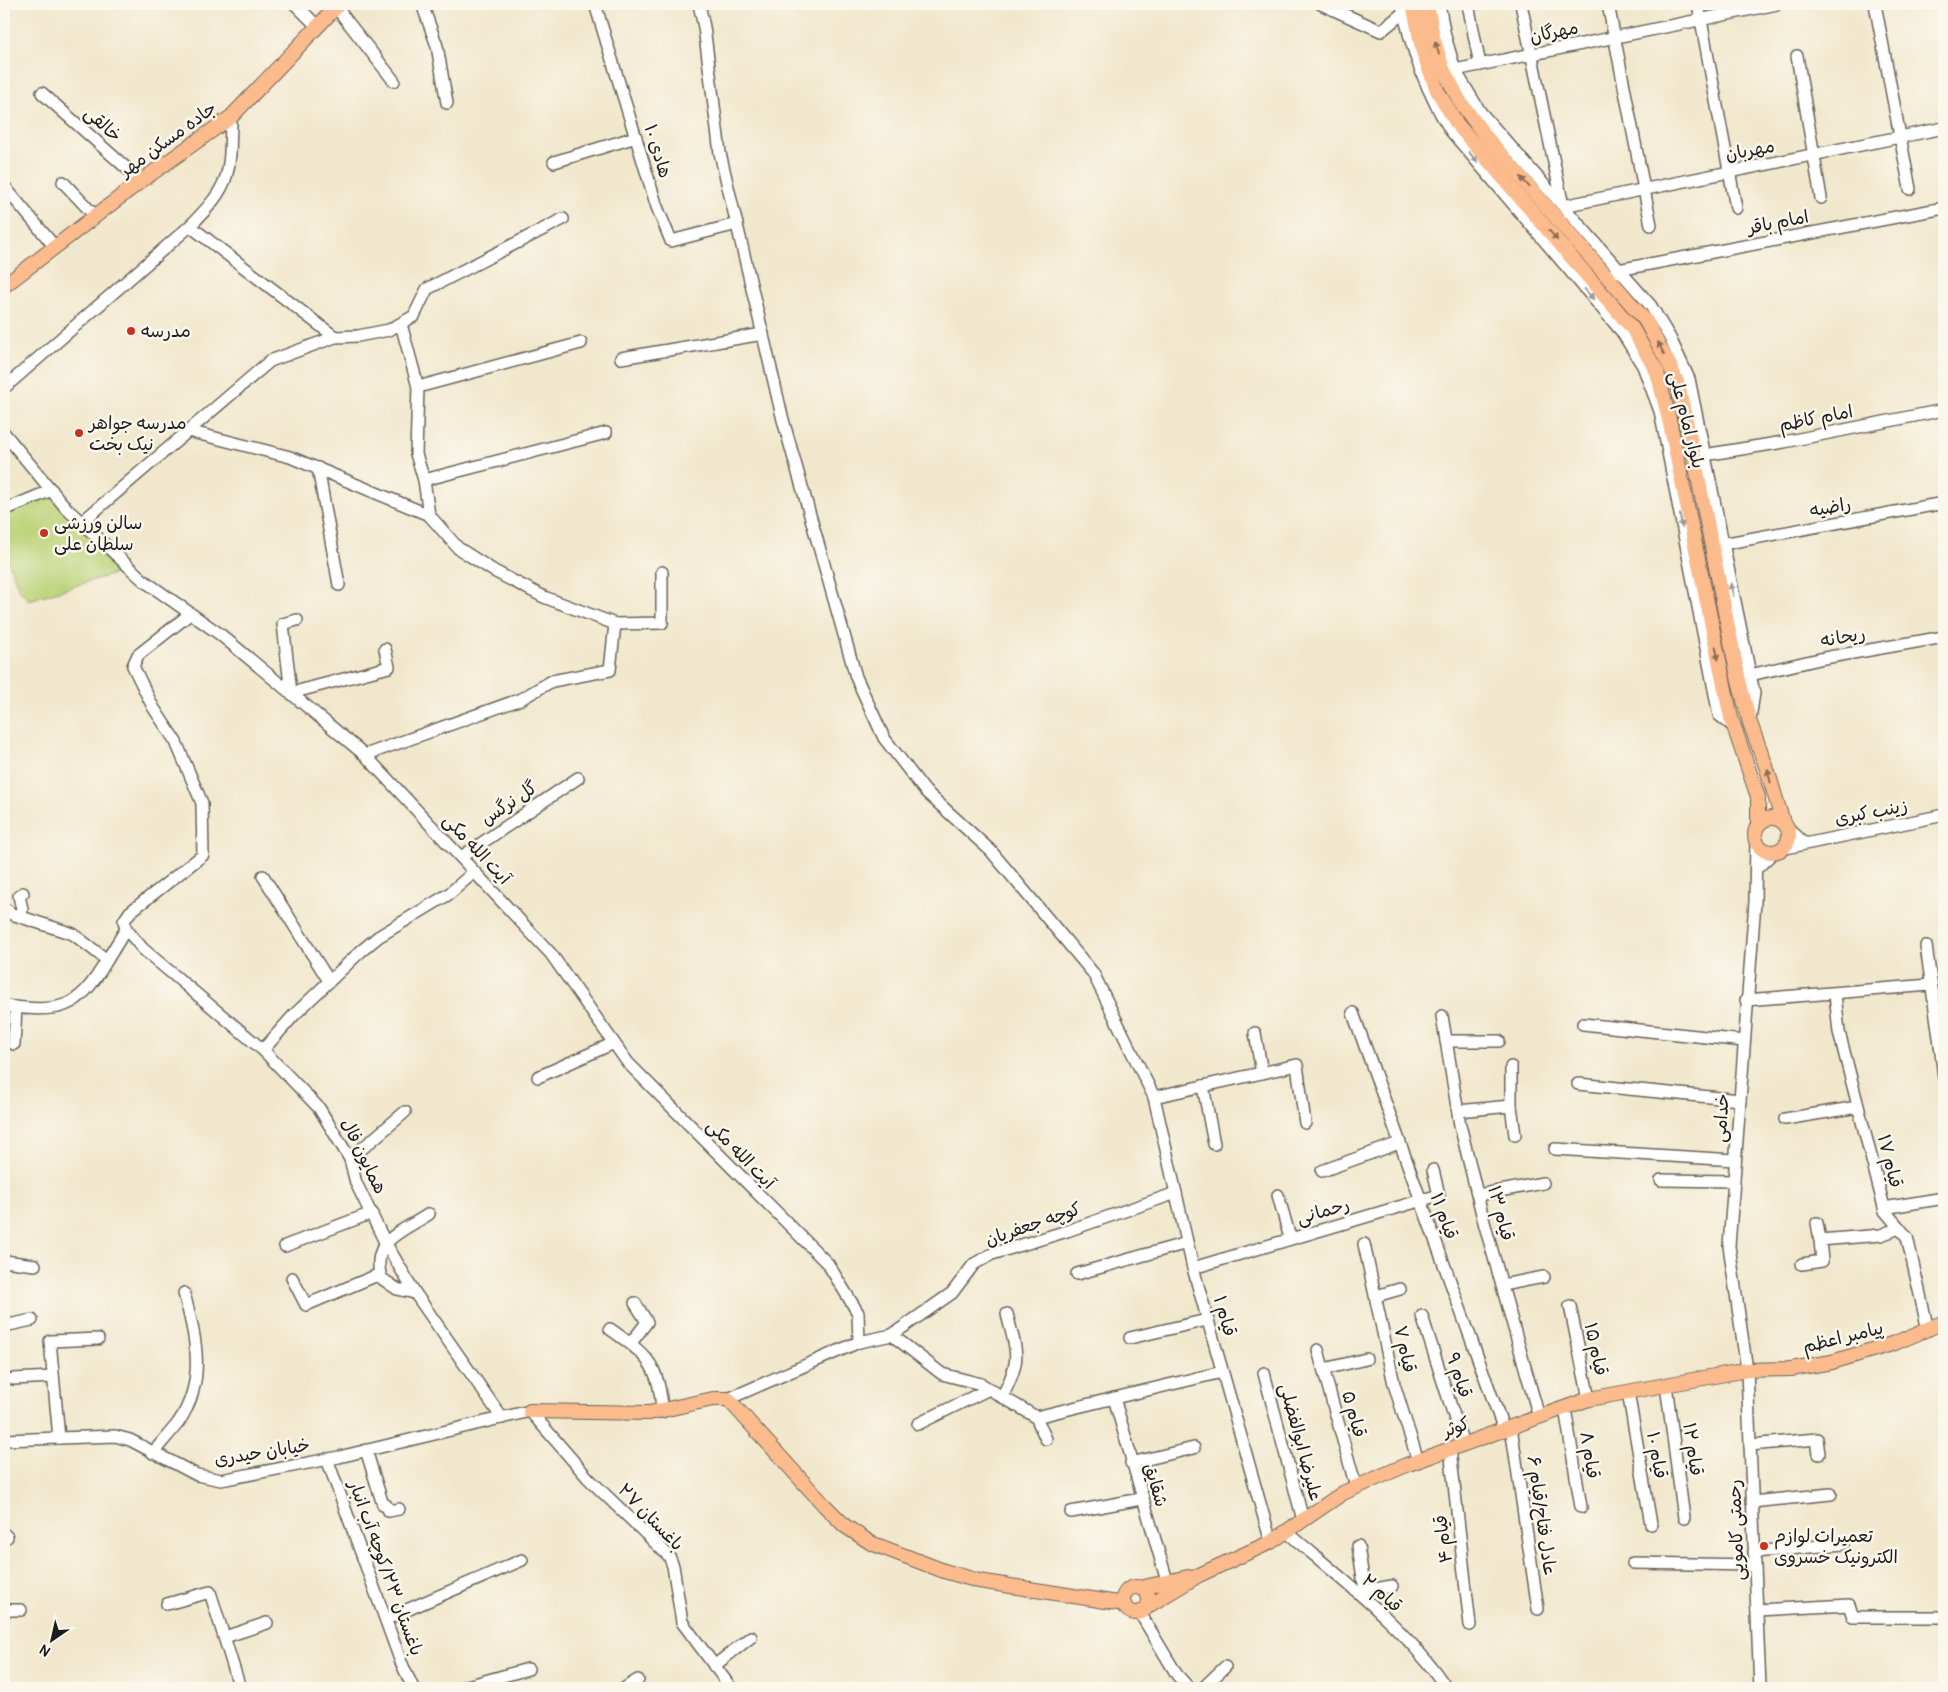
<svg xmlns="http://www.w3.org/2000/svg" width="1948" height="1692" viewBox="0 0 1948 1692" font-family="Pangolin,'Playpen Sans Arabic',sans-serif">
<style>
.pitch{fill:#b9d175;stroke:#6a7648}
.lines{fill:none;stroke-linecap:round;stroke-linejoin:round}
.minor-casing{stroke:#67635a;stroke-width:14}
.major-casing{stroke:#67635a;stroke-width:16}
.minor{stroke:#fff;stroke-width:11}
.major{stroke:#fbbb8c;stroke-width:14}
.oneway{fill:#8c6c54}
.oneway2{fill:#999}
.poi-dot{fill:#c8321e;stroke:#fbf7ec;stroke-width:2}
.labels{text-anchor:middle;stroke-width:5;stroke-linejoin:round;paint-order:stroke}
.street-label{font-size:18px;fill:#1c1c1c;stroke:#fbf7ec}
.poi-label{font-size:18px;fill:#1c1c1c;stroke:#fbf7ec;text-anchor:start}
</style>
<rect width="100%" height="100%" fill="#fbf7ec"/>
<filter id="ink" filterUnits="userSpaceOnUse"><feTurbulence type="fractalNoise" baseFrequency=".02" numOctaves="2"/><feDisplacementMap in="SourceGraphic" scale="10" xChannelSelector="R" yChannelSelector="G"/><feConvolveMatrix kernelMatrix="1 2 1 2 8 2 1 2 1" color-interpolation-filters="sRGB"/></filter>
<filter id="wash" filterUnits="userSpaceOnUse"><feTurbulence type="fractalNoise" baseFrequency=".0096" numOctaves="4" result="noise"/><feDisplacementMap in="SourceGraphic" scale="20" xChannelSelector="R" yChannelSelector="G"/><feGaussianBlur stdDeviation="1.12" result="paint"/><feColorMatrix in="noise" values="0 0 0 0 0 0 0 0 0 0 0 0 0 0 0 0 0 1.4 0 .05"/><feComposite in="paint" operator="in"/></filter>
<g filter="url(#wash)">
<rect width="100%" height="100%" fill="#f1e7cc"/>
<polygon class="pitch" points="52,490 117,573 29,600 19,589 4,551 4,515"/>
</g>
<g filter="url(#ink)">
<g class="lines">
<defs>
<g id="minor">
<polyline points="295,4 318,27"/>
<polyline points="422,4 437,46 447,103"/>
<polyline points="595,4 657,207 671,241 737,224"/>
<polyline points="699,4 704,27 720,153 783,420 856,677 884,738 925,791 991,851 1093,973 1154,1097 1193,1268 1271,1542"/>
<polyline points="1321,4 1381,31 1403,13"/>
<path d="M1402,4C1411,49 1426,92 1451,131L1622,332L1643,366L1660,411L1719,715L1734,727"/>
<polyline points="1439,4 1445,36 1455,70 1481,113 1651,306 1670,338 1689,379 1754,693 1750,719"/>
<polyline points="1468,4 1480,65"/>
<polyline points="1521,4 1563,206 1944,128"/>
<polyline points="1608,4 1651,225"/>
<polyline points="1698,4 1736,208"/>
<polyline points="1875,4 1910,189"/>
<polyline points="336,7 394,81"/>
<polyline points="1797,56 1821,198"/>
<polyline points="1455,70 1777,4"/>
<polyline points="42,93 141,181"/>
<polyline points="554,162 636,137"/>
<polyline points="63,182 95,216"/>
<polyline points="4,186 55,247"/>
<polyline points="190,226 335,337"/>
<polyline points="1613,274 1618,270 1944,208"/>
<polyline points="401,324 418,387 416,454 424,480 429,515"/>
<polyline points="621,358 763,334"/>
<polyline points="418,387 581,343"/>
<path d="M4,388L190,226C232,184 230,174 231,117"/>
<polyline points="188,431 290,457 429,515 458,548 494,571 544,597 615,624 610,670 552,681 521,699 365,755"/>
<polyline points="4,433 66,508 143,580 221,635 365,755 551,954 628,1063 828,1264 858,1313 859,1342"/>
<polyline points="1698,456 1784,442 1944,410"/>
<polyline points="318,468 339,585"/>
<polyline points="424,480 606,433"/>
<polyline points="4,510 52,490"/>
<polyline points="82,522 270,361 335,337 358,336 389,330 414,316 427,289 563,219"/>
<polyline points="1722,544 1944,503"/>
<polyline points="297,620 283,624 291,693 389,667 385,649"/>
<polyline points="615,624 662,623 662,572"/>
<polyline points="1750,675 1824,658 1944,637"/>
<polyline points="1786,826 1804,843"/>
<polyline points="1756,842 1755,902 1729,1246 1747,1370 1760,1688"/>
<polyline points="1781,849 1944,815"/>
<polyline points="461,857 578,778"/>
<polyline points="1757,868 1775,851"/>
<polyline points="263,876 329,981"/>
<polyline points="4,908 12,914 73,934 107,960 126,929 124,921 130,912 203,855 202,803 176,742 153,707 133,666 138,655 190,614"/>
<polyline points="21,917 22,909 19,896 23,893"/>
<polyline points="126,929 143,949 263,1050 319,1108 350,1159 356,1183 385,1242 415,1293 502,1418"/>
<polyline points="1926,946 1940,1044 1944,1044"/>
<polyline points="1835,994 1839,1032 1885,1211 1907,1237 1928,1330"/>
<polyline points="1746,1000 1930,985"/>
<path d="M4,1006C60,1012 77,1012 107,960"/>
<polyline points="1353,1013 1504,1430"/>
<polyline points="1442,1016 1460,1125 1484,1222 1539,1417"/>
<polyline points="1583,1024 1744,1041"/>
<polyline points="1255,1033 1262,1073"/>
<polyline points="1446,1041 1499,1041"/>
<polyline points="14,1044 16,1007"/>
<polyline points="1940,1044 1944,1078"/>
<polyline points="263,1050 294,1015 360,952 378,937 449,894 474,872"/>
<polyline points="1511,1067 1511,1106 1515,1135"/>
<polyline points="538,1077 614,1043"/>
<polyline points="1578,1084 1740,1100"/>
<polyline points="1203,1086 1214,1144"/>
<polyline points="1154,1097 1297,1065 1305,1123"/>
<polyline points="1458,1111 1511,1106"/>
<polyline points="1785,1119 1858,1107"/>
<polyline points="1555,1149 1735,1160"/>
<polyline points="350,1159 405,1112"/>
<polyline points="1322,1171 1399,1143"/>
<polyline points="1661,1180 1734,1181"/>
<polyline points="1278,1195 1290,1238"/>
<polyline points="1478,1195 1543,1183"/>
<polyline points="1884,1208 1944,1198"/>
<polyline points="1817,1223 1820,1240"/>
<polyline points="1364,1244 1394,1384 1418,1461"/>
<polyline points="285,1246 372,1213"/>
<polyline points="4,1261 35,1265"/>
<polyline points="1802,1264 1822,1261 1820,1240 1881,1235 1899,1228"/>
<polyline points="1193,1268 1439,1195 1433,1170"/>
<polyline points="1077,1274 1187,1243"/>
<polyline points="292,1278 306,1305 380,1274"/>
<polyline points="1502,1285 1544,1277"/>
<path d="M415,1293L397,1289L381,1278C370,1240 402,1232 429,1214"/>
<polyline points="1376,1296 1400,1289"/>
<polyline points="1570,1306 1589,1399"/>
<polyline points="1422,1316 1463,1444"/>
<polyline points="4,1326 32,1320"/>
<path d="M610,1329C647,1355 660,1365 662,1412"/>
<polyline points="892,1335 942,1374 981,1384 1036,1417 1222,1372"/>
<polyline points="1130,1338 1207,1320"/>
<polyline points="631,1343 647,1322 635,1303"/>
<polyline points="1318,1350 1356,1487"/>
<polyline points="1324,1369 1366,1359"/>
<polyline points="1264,1373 1303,1520"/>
<polyline points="13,1379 53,1377"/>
<polyline points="1666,1385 1684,1518"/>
<polyline points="1628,1392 1651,1524"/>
<path d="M1002,1397C1022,1358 1017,1355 1007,1314"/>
<polyline points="1114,1398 1167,1581"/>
<polyline points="728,1399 859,1342 892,1335 952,1293 974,1264 992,1254 1067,1231 1176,1193"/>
<polyline points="1565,1408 1581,1507"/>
<polyline points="1036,1417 1046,1439"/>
<polyline points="918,1424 989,1389"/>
<polyline points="1511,1427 1538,1609"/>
<polyline points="59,1438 50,1341 98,1339"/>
<polyline points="4,1440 115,1436 130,1440 197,1475 221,1480 339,1457 530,1411 588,1478 669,1556 673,1566 682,1622 731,1688"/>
<polyline points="1750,1445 1817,1439 1819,1454"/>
<polyline points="1450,1449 1470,1625"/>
<polyline points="366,1450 383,1505 386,1505 389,1511 399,1509"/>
<path d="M153,1453C161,1443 170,1433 178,1423C207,1381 196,1339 184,1293"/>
<polyline points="327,1459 401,1662 413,1688"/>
<polyline points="1131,1463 1194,1448"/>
<polyline points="1752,1502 1831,1494"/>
<polyline points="1071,1512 1141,1499"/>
<path d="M1287,1532C1339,1577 1409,1630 1446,1688"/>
<polyline points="4,1534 7,1537"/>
<polyline points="1358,1546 1365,1591"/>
<polyline points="1754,1552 1843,1544"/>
<polyline points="1633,1563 1755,1565"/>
<polyline points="1359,1592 1392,1586"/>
<polyline points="167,1604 210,1592 240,1688"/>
<polyline points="4,1610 21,1610"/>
<polyline points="1757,1610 1849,1605 1853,1617 1944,1617"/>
<polyline points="1140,1613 1177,1675 1189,1688"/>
<polyline points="386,1619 522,1560"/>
<polyline points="225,1637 267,1623"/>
<polyline points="714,1666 751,1637"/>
<polyline points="460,1688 528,1669"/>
<polyline points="625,1688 638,1680"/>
<polyline points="1203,1688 1225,1667"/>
</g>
<g id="major">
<polyline points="1413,4 1423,52 1437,90 1457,124 1632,328 1657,372 1669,419 1731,718 1758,797 1758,825"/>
<polyline points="1427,4 1433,37 1443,69 1461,103 1485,136 1645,320 1670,366 1678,385 1694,457 1738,677 1750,723 1766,766 1783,822"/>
<polyline points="4,286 141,181 231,117 339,4"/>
<circle cx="1772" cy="835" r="17"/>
<polyline points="530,1411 649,1413 713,1399 728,1399 824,1505 845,1526 871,1543 944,1571 979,1581 1124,1604"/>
<circle cx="1136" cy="1600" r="13"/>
<polyline points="1140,1588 1188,1577"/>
<polyline points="1148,1606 1199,1575 1271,1542 1343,1493 1406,1465 1589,1399 1747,1370 1791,1369 1832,1362 1895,1343 1944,1322"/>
</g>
</defs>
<use href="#minor" class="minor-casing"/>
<use href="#major" class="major-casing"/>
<use href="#minor" class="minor"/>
<use href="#major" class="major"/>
</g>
<defs><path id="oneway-solid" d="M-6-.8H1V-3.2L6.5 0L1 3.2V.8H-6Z" transform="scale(1.25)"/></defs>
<g class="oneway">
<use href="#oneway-solid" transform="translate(1437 48) rotate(-107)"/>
<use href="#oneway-solid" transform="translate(1525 182) rotate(-131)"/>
<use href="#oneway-solid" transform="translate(1553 235) rotate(49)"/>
<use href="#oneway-solid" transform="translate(1661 348) rotate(-117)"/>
<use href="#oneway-solid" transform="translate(1717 653) rotate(78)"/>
<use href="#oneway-solid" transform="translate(1769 776) rotate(-104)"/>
</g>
<g class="oneway2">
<use href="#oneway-solid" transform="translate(1473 157) rotate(50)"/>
<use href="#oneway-solid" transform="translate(1589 294) rotate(49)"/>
<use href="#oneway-solid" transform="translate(1681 521) rotate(80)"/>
<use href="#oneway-solid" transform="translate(1732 590) rotate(-102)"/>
</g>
</g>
<g class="poi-dot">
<circle cx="131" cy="331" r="5"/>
<circle cx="79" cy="433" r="5"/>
<circle cx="44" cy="533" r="5"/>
<circle cx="1764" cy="1546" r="5"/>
</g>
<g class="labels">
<g class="street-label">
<text transform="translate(1554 32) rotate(-12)" y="6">مهرگان</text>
<text transform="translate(103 124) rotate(42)" y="6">خالقی</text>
<text transform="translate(168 139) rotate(-36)" y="6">جاده مسکن مهر</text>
<text transform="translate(1750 150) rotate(-11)" y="6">مهربان</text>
<text transform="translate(658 151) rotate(73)" y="6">هادی ۱۰</text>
<text transform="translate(1778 222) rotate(-11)" y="6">امام باقر</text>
<text transform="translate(1816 418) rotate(-11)" y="6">امام کاظم</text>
<text transform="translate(1687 420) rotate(76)" y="6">بلوار امام علی</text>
<text transform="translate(1830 507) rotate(-10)" y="6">راضیه</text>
<text transform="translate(1843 637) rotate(-10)" y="6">ریحانه</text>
<text transform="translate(509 803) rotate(-34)" y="6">گل نرگس</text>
<text transform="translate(1871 812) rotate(-11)" y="6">زینب کبری</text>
<text transform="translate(477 849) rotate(47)" y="6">آیت الله مکی</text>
<text transform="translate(1721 1118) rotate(-86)" y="6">خدامی</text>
<text transform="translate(741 1154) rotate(46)" y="6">آیت الله مکی</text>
<text transform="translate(364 1156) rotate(64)" y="6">همایون فال</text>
<text transform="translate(1890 1161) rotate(76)" y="6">قیام ۱۷</text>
<text transform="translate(1323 1211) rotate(-16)" y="6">رحمانی</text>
<text transform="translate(1501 1213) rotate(75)" y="6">قیام ۱۳</text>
<text transform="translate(1444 1216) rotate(70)" y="6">قیام ۱۱</text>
<text transform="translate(1033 1224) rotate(-19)" y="6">کوچه جعفریان</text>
<text transform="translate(1225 1316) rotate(74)" y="6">قیام ۱</text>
<text transform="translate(1843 1337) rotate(-14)" y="6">پیامبر اعظم</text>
<text transform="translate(1405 1349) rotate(78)" y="6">قیام ۷</text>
<text transform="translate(1596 1349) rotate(78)" y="6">قیام ۱۵</text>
<text transform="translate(1459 1375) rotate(72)" y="6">قیام ۹</text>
<text transform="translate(1354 1414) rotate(75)" y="6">قیام ۵</text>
<text transform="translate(1456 1427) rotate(-20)" y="6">کوثر</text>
<text transform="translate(1301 1442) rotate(75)" y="6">علیرضا ابوالفضلی</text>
<text transform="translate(1693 1449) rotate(82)" y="6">قیام ۱۲</text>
<text transform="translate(262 1452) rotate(-9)" y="6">خیابان حیدری</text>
<text transform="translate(1590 1455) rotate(81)" y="6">قیام ۸</text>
<text transform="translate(1657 1455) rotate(80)" y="6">قیام ۱۰</text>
<text transform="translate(1156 1485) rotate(74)" y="6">شقایق</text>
<text transform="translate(1542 1516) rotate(82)" y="6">عادل فتاح/قیام ۶</text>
<text transform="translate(651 1517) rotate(46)" y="6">باغستان ۲۷</text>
<text transform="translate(1736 1530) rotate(-92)" y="6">رحمتی کامویی</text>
<text transform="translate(1443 1539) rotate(-97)" y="6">قیام ۴</text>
<text transform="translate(386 1568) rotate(70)" y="6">باغستان ۲۳/کوچه آب انبار</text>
<text transform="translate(1382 1593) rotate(42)" y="6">قیام ۲</text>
</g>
<g class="poi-label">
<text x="141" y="337">مدرسه</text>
<text x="89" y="429">مدرسه جواهر<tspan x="89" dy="21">نیک بخت</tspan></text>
<text x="54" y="529">سالن ورزشی<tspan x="54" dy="21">سلطان علی</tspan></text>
<text x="1774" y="1542">تعمیرات لوازم<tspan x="1774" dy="21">الکترونیک خسروی</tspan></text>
</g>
</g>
<rect width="1948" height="1692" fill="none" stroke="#fbf7ec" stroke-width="20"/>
<g transform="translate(52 1640) rotate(214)" stroke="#fbf7ec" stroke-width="4" paint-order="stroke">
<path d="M0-4L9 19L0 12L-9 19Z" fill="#1c1c1c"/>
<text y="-8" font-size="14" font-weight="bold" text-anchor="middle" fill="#1c1c1c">N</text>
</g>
</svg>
